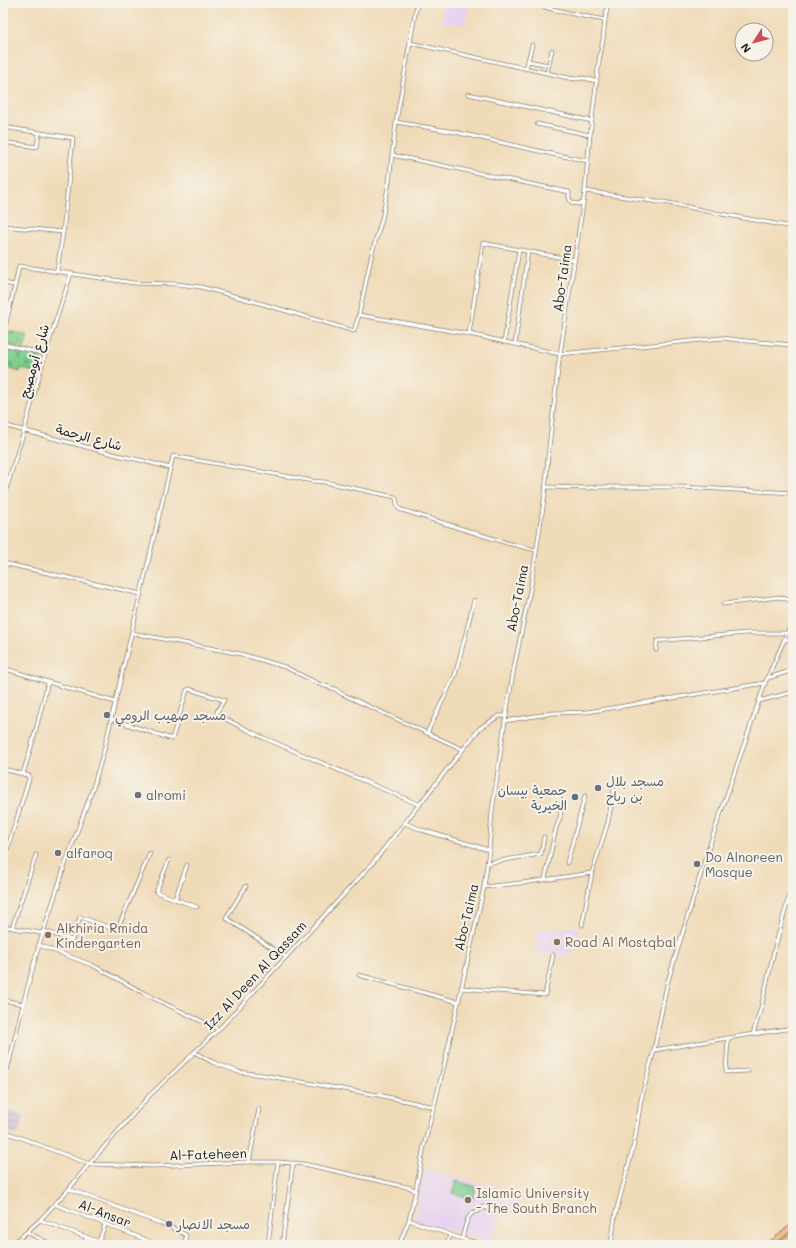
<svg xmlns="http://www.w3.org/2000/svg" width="796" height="1248" viewBox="0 0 796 1248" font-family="Mali,'Playpen Sans Arabic',sans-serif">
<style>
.built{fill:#e6d2f0}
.industrial{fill:url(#industrial-grid)}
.cemetery{fill:url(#cemetery-stones);stroke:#4c7556}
.garden{fill:#7dce8f;stroke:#4c7556}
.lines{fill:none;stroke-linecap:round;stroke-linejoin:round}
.minor-casing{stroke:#867c6a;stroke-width:4.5}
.highway-casing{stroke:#867c6a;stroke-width:6}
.minor{stroke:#fff;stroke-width:3}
.highway{stroke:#f5bf86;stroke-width:4.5}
.worship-dot{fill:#6b7280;stroke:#f7f3e8;stroke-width:1.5}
.service-dot{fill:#5c6f8a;stroke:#f7f3e8;stroke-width:1.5}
.education-dot{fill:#8d6e63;stroke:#f7f3e8;stroke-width:1.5}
.labels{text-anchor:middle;stroke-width:4;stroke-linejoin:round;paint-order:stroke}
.street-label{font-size:13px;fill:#1c1c1c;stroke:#f7f3e8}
.worship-label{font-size:13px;fill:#5b616d;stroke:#f7f3e8;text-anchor:start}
.service-label{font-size:13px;fill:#4e5e75;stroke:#f7f3e8;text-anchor:end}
.education-label{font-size:13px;fill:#785e54;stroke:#f7f3e8;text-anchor:start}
</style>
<defs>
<pattern id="industrial-grid" width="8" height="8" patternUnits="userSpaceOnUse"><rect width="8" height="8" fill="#c8bfd8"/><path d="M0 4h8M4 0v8" fill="none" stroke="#aba4b9"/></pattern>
<pattern id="cemetery-stones" width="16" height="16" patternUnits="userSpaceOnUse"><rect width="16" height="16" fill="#7dce8f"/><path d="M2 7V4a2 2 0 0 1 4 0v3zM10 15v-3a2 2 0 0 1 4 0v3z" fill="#6bb07b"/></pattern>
</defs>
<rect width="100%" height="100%" fill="#f7f3e8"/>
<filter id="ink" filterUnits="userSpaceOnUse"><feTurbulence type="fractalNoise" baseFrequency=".025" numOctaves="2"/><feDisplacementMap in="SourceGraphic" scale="8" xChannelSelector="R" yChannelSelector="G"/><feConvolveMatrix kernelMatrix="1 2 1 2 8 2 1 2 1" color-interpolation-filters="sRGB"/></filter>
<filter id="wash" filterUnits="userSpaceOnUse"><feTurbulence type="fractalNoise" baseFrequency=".012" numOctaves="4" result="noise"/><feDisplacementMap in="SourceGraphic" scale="16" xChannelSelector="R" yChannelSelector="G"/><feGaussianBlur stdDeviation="0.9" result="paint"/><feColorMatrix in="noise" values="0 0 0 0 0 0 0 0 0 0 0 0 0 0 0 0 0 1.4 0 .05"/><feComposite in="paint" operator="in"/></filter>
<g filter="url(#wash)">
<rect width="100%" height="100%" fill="#f0dbb9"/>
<g class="built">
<polygon points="444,3 469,3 465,25 441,22"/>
<polygon points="579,927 573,955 537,954 537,930"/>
<polygon points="425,1169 519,1194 516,1208 505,1206 491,1241 414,1221"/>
</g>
<polygon class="industrial" points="3,1108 24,1116 17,1135 3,1130"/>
<g class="cemetery">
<polygon points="5,330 28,336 24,348 4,343 3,337"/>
<polygon points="3,345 42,356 37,373 21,368 20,372 8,368 9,363 3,362"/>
</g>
<polygon class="garden" points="456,1181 476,1187 473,1199 452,1193"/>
</g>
<g filter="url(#ink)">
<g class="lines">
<defs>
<g id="minor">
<path d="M532,3C556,11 581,16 605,20"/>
<polyline points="410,43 547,73"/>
<polyline points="552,50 547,73 569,78 576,79 583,78 597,81"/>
<polyline points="528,61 549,65"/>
<polyline points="526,69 532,45"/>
<polyline points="468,94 592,121"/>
<polyline points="396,122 455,132 552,154 588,161"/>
<polyline points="537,124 590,135"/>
<polyline points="3,127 73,138 63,232 57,271"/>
<polyline points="3,142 37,147 39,133"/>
<polyline points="392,155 569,192 569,198 572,203 578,204 583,203"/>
<polyline points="585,191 658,202 664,202 716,213 793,227"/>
<polyline points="3,226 63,232"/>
<polyline points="3,283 15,285 19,266 134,283 177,284 201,287 256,302 354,331 359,315 469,334 560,354 722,338 747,341 793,345"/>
<polyline points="359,315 372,253 382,219 389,182 396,122 417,3"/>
<polyline points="469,334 483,243 574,260"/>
<polyline points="3,335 15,285"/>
<polyline points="504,342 519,250"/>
<polyline points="3,344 45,354"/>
<polyline points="515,344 528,251"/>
<polyline points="3,425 117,455 144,461 170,468"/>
<polyline points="545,487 588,488 597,487 681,487 793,493"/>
<polyline points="3,499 24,431 45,354 71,274"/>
<polyline points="3,563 141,594"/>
<polyline points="723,604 779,597 793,601"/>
<polyline points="132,633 241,654 285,667 319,684 335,689 342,694 462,749"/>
<polyline points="784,641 793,637"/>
<polyline points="656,650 657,641 747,633 787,633"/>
<polyline points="3,668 48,682 115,702"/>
<polyline points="768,678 793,670"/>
<polyline points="759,701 793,692"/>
<polyline points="111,719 172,739 187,690 189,689 224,700 217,712 217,715 264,738 420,805"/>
<polyline points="505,721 553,713 587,712 765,683"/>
<polyline points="427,733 455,675 464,641 474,600"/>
<polyline points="3,769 23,774 34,737 48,682"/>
<polyline points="405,823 422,830 489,850"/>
<polyline points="169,860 156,892 197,907"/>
<polyline points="3,863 29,779 29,776 23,774"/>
<polyline points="487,863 541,854 544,837"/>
<polyline points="567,863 585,796"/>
<polyline points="545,879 556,828 560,818 562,802"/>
<polyline points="246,886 226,918 286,957"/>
<polyline points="484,887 529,882 592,873"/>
<polyline points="175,899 187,865"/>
<polyline points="582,925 592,873 608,822 614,789"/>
<polyline points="3,926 40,933 44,931 72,940 80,917 117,930 150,853"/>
<polyline points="12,928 36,855"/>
<polyline points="39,945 92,965 153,998 218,1029"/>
<polyline points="359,975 458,1002"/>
<polyline points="461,988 545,995 553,955"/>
<polyline points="3,1000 23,1004"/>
<polyline points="753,1034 793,1028"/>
<polyline points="728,1038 726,1072 748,1071"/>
<polyline points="654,1050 753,1034 762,1004 774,951 793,882"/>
<polyline points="194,1052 212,1062 239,1072 263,1075 325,1086 378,1095 434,1107"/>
<path d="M6,1075L23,1004L39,945L65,865L93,788L104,750L173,456L313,481L325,482L395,497C398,500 396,506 399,509L507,543L536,550"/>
<polyline points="3,1131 89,1164 154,1166 246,1162 278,1162 304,1164 411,1188 415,1191"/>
<polyline points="249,1162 259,1109"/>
<polyline points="69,1189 170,1227 186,1235 185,1245"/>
<polyline points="54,1204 149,1241"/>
<polyline points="40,1220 108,1245"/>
<polyline points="409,1220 462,1239 485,1245"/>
<polyline points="27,1232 52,1245"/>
<path d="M462,1239C465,1229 466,1211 479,1211L483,1207L502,1213"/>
<polyline points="99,1241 105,1225"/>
<polyline points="12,1245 40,1220 69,1189 89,1164 150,1095 223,1025 372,864 480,728 499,716 506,716"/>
<polyline points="83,1245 87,1237"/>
<polyline points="268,1245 278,1162"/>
<polyline points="282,1245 293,1163"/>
<polyline points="399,1245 409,1220 415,1194 424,1146 444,1066 484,887 489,850 492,812 505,721 514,668 531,585 538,540 545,494 548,456 559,361 585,191 590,135 599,61 603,39 605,20 608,3"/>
<polyline points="447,1245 450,1235"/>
<polyline points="611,1245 615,1216 634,1144 641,1100 654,1050 667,984 708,850 759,701 765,683 793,620"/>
</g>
<g id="highway">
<polyline points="769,1245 793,1226"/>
<polyline points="779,1245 793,1234"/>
</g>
</defs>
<use href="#minor" class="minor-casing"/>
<use href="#highway" class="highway-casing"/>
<use href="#minor" class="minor"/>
<use href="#highway" class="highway"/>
</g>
</g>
<g class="worship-dot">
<circle cx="107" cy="715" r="4"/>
<circle cx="598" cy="788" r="4"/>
<circle cx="138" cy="795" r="4"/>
<circle cx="58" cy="853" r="4"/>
<circle cx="697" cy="864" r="4"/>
<circle cx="169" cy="1224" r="4"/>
</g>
<circle class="service-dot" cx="575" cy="797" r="4"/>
<g class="education-dot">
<circle cx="48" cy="935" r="4"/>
<circle cx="557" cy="942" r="4"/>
<circle cx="468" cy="1200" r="4"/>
</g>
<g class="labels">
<g class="street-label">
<text transform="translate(562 278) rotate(-82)" y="5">Abo-Taima</text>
<text transform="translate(34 361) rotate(-74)" y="5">شارع أبومصبح</text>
<text transform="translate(89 437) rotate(15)" y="5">شارع الرحمة</text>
<text transform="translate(517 598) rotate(-79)" y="5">Abo-Taima</text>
<text transform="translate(466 917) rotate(-77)" y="5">Abo-Taima</text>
<text transform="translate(255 975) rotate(-47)" y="5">Izz Al Deen Al Qassam</text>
<text transform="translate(208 1154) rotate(-2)" y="5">Al-Fateheen</text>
<text transform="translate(105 1213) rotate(21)" y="5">Al-Ansar</text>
</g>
<g class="worship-label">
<text x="115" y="720">مسجد صهيب الرومي</text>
<text x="606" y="786">مسجد بلال<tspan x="606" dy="15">بن رباح</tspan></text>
<text x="146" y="800">alromi</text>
<text x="66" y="858">alfaroq</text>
<text x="705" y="862">Do Alnoreen<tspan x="705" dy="15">Mosque</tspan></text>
<text x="177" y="1229">مسجد الانصار</text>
</g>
<g class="service-label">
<text x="567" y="795">جمعية بيسان<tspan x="567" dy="15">الخيرية</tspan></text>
</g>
<g class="education-label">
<text x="56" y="933">Alkhiria Rmida<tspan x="56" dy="15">Kindergarten</tspan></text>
<text x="565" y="947">Road Al Mostqbal</text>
<text x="476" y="1198">Islamic University<tspan x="476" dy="15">- The South Branch</tspan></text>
</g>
</g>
<rect width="796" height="1248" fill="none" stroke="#f7f3e8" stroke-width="16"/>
<g transform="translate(754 42) rotate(234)"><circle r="19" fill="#f7f3e8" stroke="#9f9d96"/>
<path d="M0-3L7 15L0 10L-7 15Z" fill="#d1495b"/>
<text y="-6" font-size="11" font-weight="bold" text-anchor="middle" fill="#1c1c1c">N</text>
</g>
</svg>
